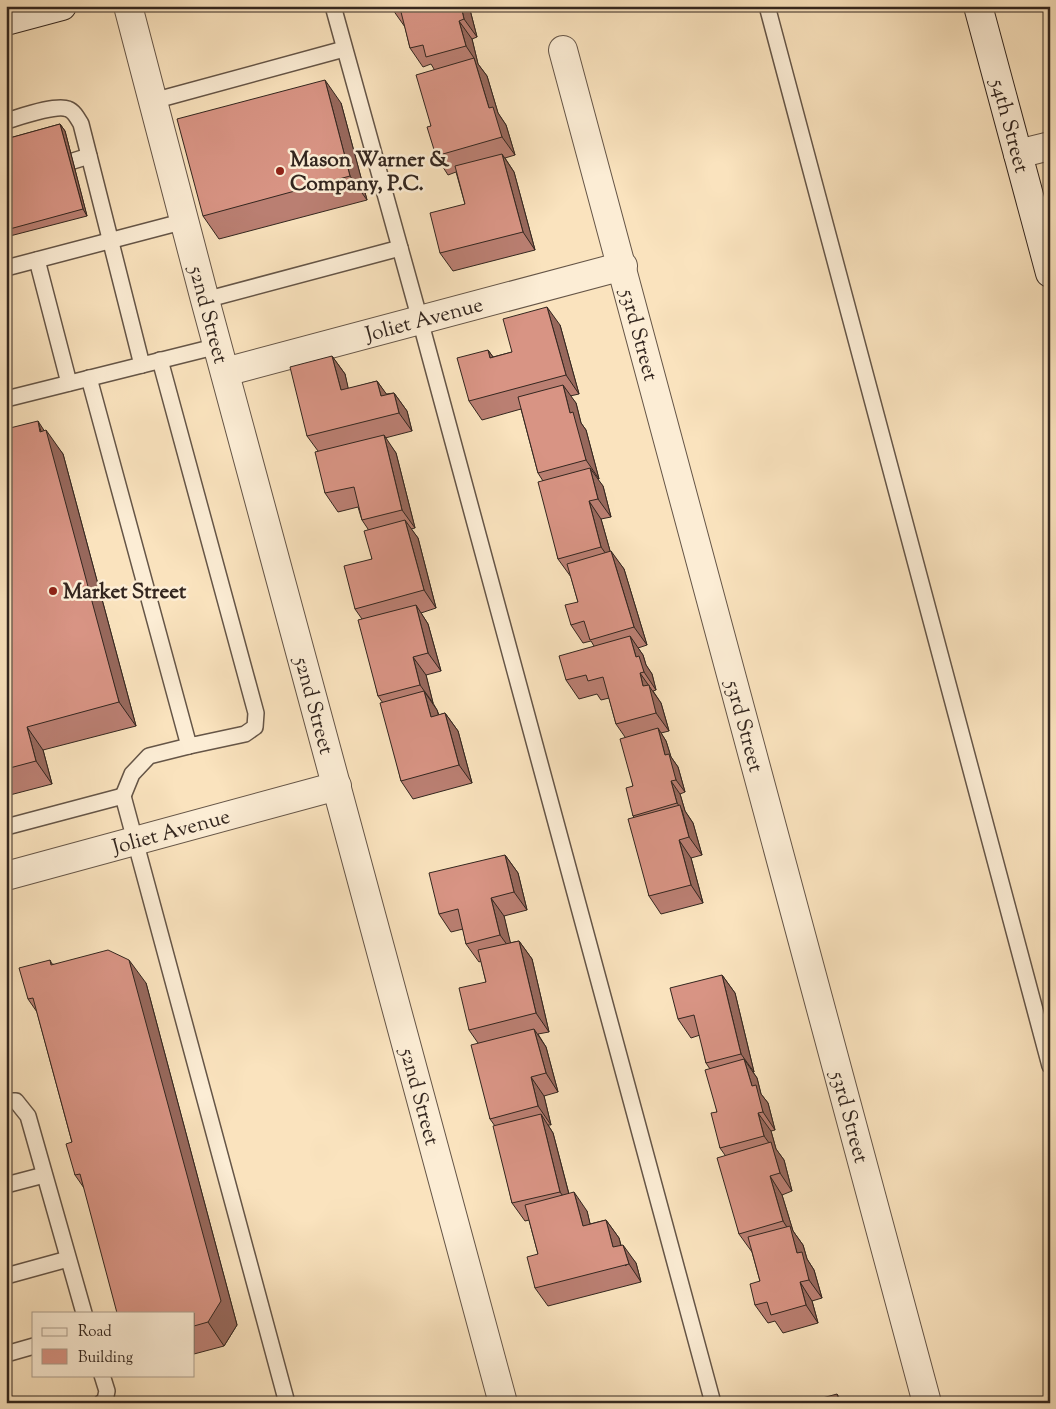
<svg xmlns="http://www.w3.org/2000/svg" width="1056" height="1409" viewBox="0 0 1056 1409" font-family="'Sorts Mill Goudy',serif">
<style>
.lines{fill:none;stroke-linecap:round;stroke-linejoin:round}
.lane-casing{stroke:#655547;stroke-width:18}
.street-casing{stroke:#655547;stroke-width:30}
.secondary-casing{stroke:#33261f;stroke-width:30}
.lane{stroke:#fcedd5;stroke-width:15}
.street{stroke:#fcedd5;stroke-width:28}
.secondary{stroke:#fcedd5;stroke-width:28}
.wall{fill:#ba7f72;stroke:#33261f}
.shaded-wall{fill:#97685c;stroke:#33261f}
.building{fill:#d89484;stroke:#33261f}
.poi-dot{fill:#8f2418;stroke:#fcedd5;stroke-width:2}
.labels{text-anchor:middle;stroke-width:5;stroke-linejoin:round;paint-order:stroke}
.street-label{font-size:21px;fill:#33261f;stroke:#fcedd5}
.poi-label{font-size:21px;font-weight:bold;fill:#33261f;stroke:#fcedd5;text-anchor:start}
</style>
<rect width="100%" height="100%" fill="#fae3be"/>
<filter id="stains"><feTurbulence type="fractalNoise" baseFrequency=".004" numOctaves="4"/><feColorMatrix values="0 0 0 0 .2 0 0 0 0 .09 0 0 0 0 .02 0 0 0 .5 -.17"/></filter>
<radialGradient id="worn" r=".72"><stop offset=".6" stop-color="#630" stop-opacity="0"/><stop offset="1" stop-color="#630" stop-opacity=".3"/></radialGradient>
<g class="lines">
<defs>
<g id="lane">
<polyline points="333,6 420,320 713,1403"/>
<polyline points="767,6 1050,1066"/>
<polyline points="153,101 344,49"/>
<path d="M6,121C20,117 56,104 68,109C74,111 78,119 81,124L142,365"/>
<polyline points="73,161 89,156"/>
<polyline points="37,260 69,383"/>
<polyline points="6,268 185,221"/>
<polyline points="205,300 400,248"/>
<polyline points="89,378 189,746 245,734 255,727 256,713 160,360"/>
<polyline points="6,399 218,346"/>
<polyline points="123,796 132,774 149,756 189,746"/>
<polyline points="6,827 123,796 287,1403"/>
<polyline points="6,1101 16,1101 28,1116 84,1313"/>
<polyline points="6,1185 44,1175"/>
<polyline points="6,1276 68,1259"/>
<polyline points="6,1354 34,1346"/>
<polyline points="101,1403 105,1400 107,1391 102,1375"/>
</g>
<g id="street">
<path id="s1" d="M128,6L205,300L503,1403"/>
<path id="s2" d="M563,50L927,1403"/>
<polyline points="1018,154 1050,146"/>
<path id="s3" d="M225,372L623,266"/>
<path id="s4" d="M6,876L337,786"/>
</g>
<g id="secondary">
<path id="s5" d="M978,6L1050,273"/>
<polyline points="6,21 62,6"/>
</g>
</defs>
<use href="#lane" class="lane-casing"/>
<use href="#street" class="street-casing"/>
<use href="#secondary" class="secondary-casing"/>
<use href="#lane" class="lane"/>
<use href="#street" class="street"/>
<use href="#secondary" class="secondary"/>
</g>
<g class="wall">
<polygon points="392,6 469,6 477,37 472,39 478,64 487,76 498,113 506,125 515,155 505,158 514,172 535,250 453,271 440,253 465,204 456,172 448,175 436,156 431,126 434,69 431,64 423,67 410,48 405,27 393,10"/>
<polygon points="341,103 367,200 219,239 203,216"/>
<polygon points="60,124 65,131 87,216 6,237 6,139"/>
<polygon points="560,325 579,394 570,396 576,403 581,423 586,430 599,479 597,479 603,486 611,517 601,519 610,551 624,569 647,645 638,648 643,655 646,665 652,674 656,690 653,691 661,703 669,731 661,733 666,741 671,757 678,767 685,792 680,794 685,811 693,823 702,855 691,858 703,903 661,914 649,896 634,817 633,816 633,786 625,737 616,724 609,698 601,700 597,694 579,699 566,680 594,646 591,641 583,643 571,625 578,602 571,577 558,559 543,481 538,473 521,409 482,420 469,401 488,350 493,357 512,352"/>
<polygon points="332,356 345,374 348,389 377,381 386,394 394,393 407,411 412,431 385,438 396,453 415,528 411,529 418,538 436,608 421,613 428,624 441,671 426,675 433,703 437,710 439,715 445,713 458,731 472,783 413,799 401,781 383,703 378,696 362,619 355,609 372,559 368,529 362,520 358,507 338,512 325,493 318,451 307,436"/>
<polygon points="6,429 44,430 63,454 136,726 43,750 52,784 6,796"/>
<polygon points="505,855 518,873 527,910 504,916 510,943 519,941 532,959 549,1032 538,1034 546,1047 558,1092 544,1096 551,1125 548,1125 553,1133 569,1194 587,1211 590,1224 606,1220 619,1238 621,1245 636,1263 641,1282 548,1306 535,1288 538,1254 529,1220 525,1221 512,1203 495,1126 490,1119 478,1043 469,1030 486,982 481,961 479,962 466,944 463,929 451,932 439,914"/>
<polygon points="50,960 52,964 146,983 237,1325 224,1346 194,1354 194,1313 84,1188 75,1175 72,1142 37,1012 28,999"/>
<polygon points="722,975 735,993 754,1072 753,1072 757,1078 761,1094 768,1103 775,1130 771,1131 776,1149 784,1160 792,1191 782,1195 793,1231 803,1245 807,1259 814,1270 822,1298 812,1301 818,1323 783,1333 775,1321 768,1323 755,1305 760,1281 752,1252 739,1234 725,1155 720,1148 717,1112 710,1069 706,1063 700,1035 691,1038 678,1019"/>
</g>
<g class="shaded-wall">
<polygon points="461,6 469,6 477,37 464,19"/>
<polygon points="459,21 472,39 478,64 487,76 498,113 506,125 515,155 502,137 489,108 474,58 466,46"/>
<polygon points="325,80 341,103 367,200 350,176"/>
<polygon points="60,124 65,131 87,216 83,209"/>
<polygon points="502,154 514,172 535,250 523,232"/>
<polygon points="547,307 560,325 579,394 566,375"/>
<polygon points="488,350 501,368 490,358"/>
<polygon points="332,356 345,374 353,409 341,390"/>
<polygon points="377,381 390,399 381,396"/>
<polygon points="563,385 576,403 581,423 586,430 599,479 586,460 570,413"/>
<polygon points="394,393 407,411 412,431 399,413"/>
<polygon points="38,421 47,435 46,430 63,454 136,726 119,702"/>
<polygon points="384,435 396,453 415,528 402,510"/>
<polygon points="590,468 603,486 611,517 598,499"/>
<polygon points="589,501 601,519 614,565 601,547"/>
<polygon points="405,520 418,538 436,608 424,590"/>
<polygon points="611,551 624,569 647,645 634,627"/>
<polygon points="416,605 428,624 441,671 428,653"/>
<polygon points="630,636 643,655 646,665 652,674 656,690 644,672 636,657"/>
<polygon points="413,657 426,675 433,703 420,685"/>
<polygon points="640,673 661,703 669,731 656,713 643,686"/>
<polygon points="424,691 437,710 444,735 431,717"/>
<polygon points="445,713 458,731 472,783 459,765"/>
<polygon points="27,727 43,750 52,784 36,761"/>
<polygon points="658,728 666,741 671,757 678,767 685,792 676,780 665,755"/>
<polygon points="671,781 680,794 685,811 693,823 702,855 689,837 682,810 677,803"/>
<polygon points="679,840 691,858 703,903 691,885"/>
<polygon points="505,855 518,873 527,910 514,892"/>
<polygon points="491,898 504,916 513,953 500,935"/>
<polygon points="519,941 532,959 549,1032 536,1013"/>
<polygon points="129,960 146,983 237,1325 224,1346 208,1322"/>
<polygon points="722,975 735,993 754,1072 741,1054"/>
<polygon points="534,1029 546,1047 558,1092 546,1073"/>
<polygon points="744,1059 757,1078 761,1094 768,1103 775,1130 763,1112 752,1086"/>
<polygon points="531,1077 544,1096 551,1125 538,1106"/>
<polygon points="758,1113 771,1131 776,1149 784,1160 792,1191 780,1173 772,1147 764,1136"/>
<polygon points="541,1114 553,1133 573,1210 560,1192"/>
<polygon points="770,1176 782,1195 793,1231 803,1245 807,1259 814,1270 822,1298 809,1280 797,1253 792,1235 783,1221"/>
<polygon points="574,1192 587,1211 595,1244 583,1226"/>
<polygon points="606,1220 619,1238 626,1266 613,1247"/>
<polygon points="623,1245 636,1263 641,1282 629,1264"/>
<polygon points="800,1282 812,1301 818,1323 806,1305"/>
<polygon points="837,1394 843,1403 839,1403"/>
</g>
<g class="building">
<polygon points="392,6 461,6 464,19 459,21 466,46 426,57 423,45 410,48 400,8 393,10"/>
<polygon points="474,58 489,108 493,107 502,137 436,156 427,127 431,126 416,75"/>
<polygon points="325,80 350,176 203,216 177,119"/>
<polygon points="60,124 83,209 6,230 6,139"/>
<polygon points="502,154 523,232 440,253 430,213 465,204 455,166"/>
<polygon points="547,307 566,375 469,401 457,358 488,350 490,358 512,352 503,319"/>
<polygon points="332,356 341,390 377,381 381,396 394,393 399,413 307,436 290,367"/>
<polygon points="563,385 570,413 573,412 586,460 538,473 518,397"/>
<polygon points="38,421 40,432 46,430 119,702 27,727 36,761 6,769 6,429"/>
<polygon points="384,435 402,510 362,520 354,487 325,493 315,452"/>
<polygon points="590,468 598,499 589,501 601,547 558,559 538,482"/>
<polygon points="405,520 424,590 355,609 344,566 372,559 364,531"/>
<polygon points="611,551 634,627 590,640 584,621 571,625 565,605 578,602 567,564"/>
<polygon points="416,605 428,653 413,657 420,685 378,696 358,620"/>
<polygon points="630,636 636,657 639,656 644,672 640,673 643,686 649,685 656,713 616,724 603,677 588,681 586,675 566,680 559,656"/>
<polygon points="424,691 431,717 445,713 459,765 401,781 380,703"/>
<polygon points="658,728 665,755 669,754 676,780 671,781 677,803 633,816 626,788 633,786 620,739"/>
<polygon points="680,805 689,837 679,840 691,885 649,896 628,819"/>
<polygon points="505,855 514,892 491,898 500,935 466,944 458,909 439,914 429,873"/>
<polygon points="519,941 536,1013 469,1030 459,988 486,982 478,950"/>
<polygon points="108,950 129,960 221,1301 208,1322 194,1326 194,1313 117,1313 80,1174 75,1175 66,1144 72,1142 33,998 28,999 19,968 50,960 51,965"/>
<polygon points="722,975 741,1054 706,1063 694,1015 678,1019 670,988"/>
<polygon points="534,1029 546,1073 531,1077 538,1106 490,1119 471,1045"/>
<polygon points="744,1059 752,1086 756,1085 763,1112 758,1113 764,1136 720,1148 711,1113 717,1112 705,1070"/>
<polygon points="541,1114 560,1192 512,1203 493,1126"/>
<polygon points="771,1142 780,1173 770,1176 783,1221 739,1234 717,1158"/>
<polygon points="574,1192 583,1226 606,1220 613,1247 623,1245 629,1264 535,1288 527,1257 538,1254 525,1205"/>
<polygon points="790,1226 797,1253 802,1252 809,1280 800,1282 806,1305 771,1315 767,1302 755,1305 750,1284 760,1281 748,1237"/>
<polygon points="837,1394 839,1403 804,1403"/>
</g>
<g class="poi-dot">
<circle cx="280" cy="171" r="5"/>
<circle cx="53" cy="591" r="5"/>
</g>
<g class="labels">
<g class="street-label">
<text dy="7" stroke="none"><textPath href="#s5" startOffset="124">54th Street</textPath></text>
<text dy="7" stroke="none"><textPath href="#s1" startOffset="319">52nd Street</textPath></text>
<text dy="7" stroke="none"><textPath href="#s3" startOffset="206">Joliet Avenue</textPath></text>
<text dy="7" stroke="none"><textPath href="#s2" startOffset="295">53rd Street</textPath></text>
<text dy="7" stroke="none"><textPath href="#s1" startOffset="724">52nd Street</textPath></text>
<text dy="7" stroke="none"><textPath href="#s2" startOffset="700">53rd Street</textPath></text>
<text dy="7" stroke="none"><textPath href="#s4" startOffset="171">Joliet Avenue</textPath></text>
<text dy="7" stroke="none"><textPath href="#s1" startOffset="1129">52nd Street</textPath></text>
<text dy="7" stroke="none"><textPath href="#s2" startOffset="1105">53rd Street</textPath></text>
</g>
<g class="poi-label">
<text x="290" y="166">Mason Warner &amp;<tspan x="290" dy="24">Company, P.C.</tspan></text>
<text x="63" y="598">Market Street</text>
</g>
</g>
<rect width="1056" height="1409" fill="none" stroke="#fae3be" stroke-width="25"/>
<rect x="8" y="8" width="1041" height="1394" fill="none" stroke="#33261f" stroke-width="2.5"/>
<rect x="12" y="12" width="1031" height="1384" fill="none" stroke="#33261f"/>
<rect x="32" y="1312" width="162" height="65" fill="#fcedd5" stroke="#ac9d8c"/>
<rect x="42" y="1328" width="25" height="8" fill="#fcedd5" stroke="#ac9d8c"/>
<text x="78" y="1336" font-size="15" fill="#33261f">Road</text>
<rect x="42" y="1349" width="25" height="15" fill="#d89484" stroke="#ac9d8c"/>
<text x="78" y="1362" font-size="15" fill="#33261f">Building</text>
<rect width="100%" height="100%" filter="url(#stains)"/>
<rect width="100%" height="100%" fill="url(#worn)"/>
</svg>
